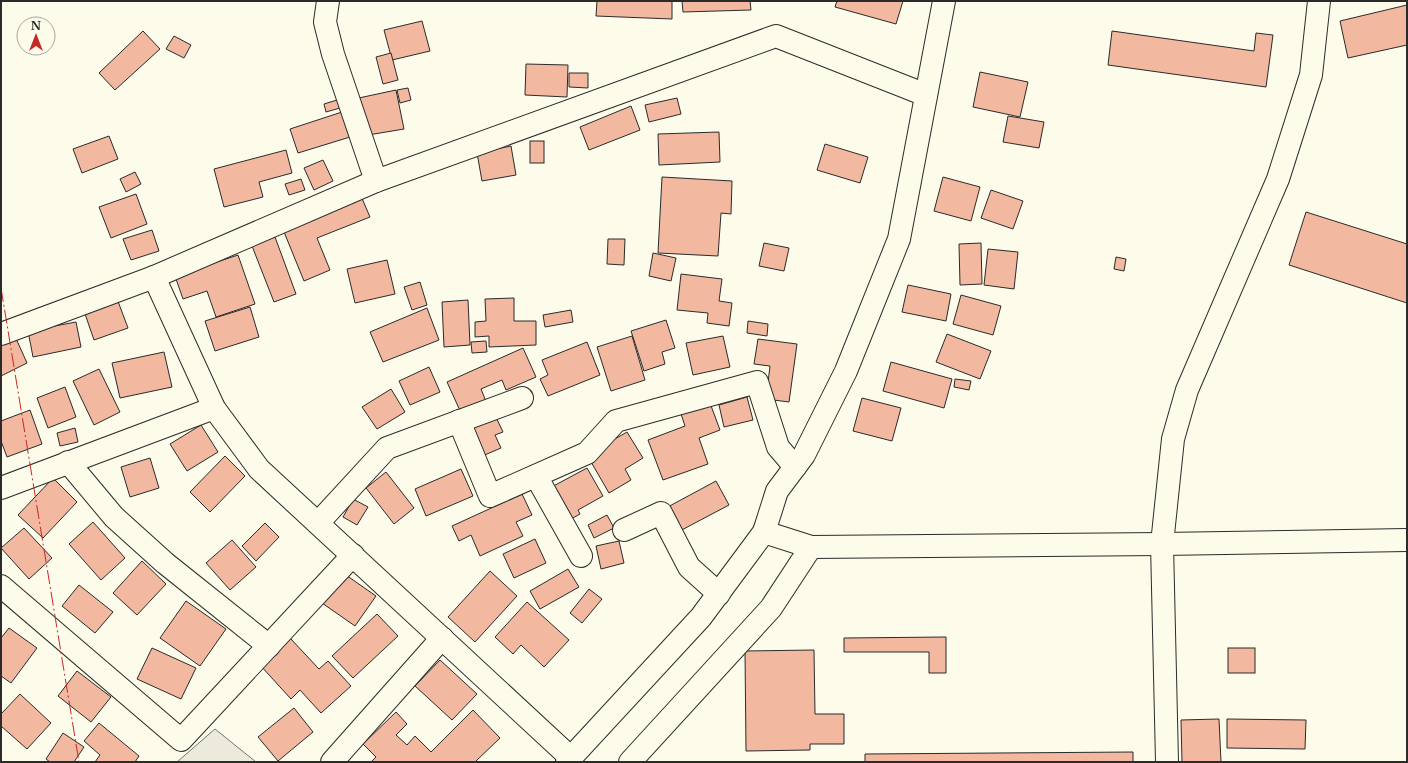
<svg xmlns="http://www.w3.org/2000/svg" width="1408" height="763" viewBox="0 0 1408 763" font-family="'Libre Baskerville',serif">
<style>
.green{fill:#ecebdb;stroke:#74746e}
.building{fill:#f2b8a0;stroke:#2b2b2b}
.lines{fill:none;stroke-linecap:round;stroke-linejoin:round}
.minor-casing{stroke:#2b2b2b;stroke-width:24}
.minor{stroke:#fdfbea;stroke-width:22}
.power{stroke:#c62828;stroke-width:1;stroke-dasharray:14 3 2 3;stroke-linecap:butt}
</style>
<rect width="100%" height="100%" fill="#fdfbea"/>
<polygon class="green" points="215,729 256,762 177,762"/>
<g class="building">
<polygon points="597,1 672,1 672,19 596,16"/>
<polygon points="682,1 750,1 751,10 683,12"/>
<polygon points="837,1 903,1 896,24 835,7"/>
<polygon points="1407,5 1407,45 1348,58 1340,21"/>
<polygon points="422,21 430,51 392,60 384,30"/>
<polygon points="143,31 160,49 115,90 99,73"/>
<polygon points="1112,31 1254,51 1256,33 1273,35 1266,87 1108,65"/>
<polygon points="174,36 191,45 184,58 166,49"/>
<polygon points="391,53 398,80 383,84 376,57"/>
<polygon points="526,64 568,65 567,97 525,95"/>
<polygon points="980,72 1028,82 1020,117 973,107"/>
<polygon points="569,73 588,73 588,88 569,87"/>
<polygon points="408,88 411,100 400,103 397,90"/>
<polygon points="396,90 404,129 362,136 354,99"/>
<polygon points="677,98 681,114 649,122 645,105"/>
<polygon points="337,100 340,108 326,112 324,104"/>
<polygon points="631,106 640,130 589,150 580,127"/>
<polygon points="342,112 350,137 298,153 290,129"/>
<polygon points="1008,116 1044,122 1039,148 1003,142"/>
<polygon points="719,132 720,162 659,165 658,134"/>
<polygon points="109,136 118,159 82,173 73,149"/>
<rect x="530" y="141" width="14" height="22"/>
<polygon points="825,144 868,157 860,183 817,170"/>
<polygon points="511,146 516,175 482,181 477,153"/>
<polygon points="286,150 292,173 259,182 263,197 224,207 214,169"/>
<polygon points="323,160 333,181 314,190 304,168"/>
<polygon points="135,172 141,184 126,192 120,179"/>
<polygon points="662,177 732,181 731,214 721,213 718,256 658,253"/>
<polygon points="943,177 980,187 971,221 934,211"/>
<polygon points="301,179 305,190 289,195 285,184"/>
<polygon points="991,190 1023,201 1013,229 981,218"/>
<polygon points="136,194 147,224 111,238 99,207"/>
<polygon points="361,196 370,217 317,238 330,270 304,281 282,227"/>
<polygon points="1306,212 1407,244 1407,303 1289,265"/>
<polygon points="152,230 159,251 131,260 123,239"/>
<polygon points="275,237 296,294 274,302 252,246"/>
<polygon points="608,239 625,239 624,265 607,264"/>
<polygon points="764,243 789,248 784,271 759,266"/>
<polygon points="981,243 982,284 960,285 959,244"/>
<polygon points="988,249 1018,252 1014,289 984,285"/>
<polygon points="653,253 676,258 671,281 649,276"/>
<polygon points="238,255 255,304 216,317 207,291 183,299 175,276"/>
<polygon points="1116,257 1126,259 1124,271 1114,269"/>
<polygon points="387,260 395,294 355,303 347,269"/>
<polygon points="681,274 722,279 719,301 732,303 729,326 707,323 708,313 677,310"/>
<polygon points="420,282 427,305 412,310 404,287"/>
<polygon points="908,285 951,294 946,321 902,312"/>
<polygon points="961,295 1001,306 993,335 953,324"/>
<polygon points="116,296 128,328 94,340 83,308"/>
<polygon points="514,298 514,321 536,321 536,345 489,347 489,336 475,337 475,322 486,321 485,299"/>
<polygon points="468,300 470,345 444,347 442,302"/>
<polygon points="250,307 259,337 215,351 205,321"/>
<polygon points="427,308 439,340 383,362 370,332"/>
<polygon points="571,310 573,322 545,327 543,315"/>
<polygon points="666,320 675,348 662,352 665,364 644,371 631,331"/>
<polygon points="748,321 768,324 767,336 747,333"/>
<polygon points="76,322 81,347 33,357 28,331"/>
<polygon points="14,334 27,363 1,376 1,340"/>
<polygon points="947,334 991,351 980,379 936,362"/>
<polygon points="632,336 645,380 611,391 597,347"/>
<polygon points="723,336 730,367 693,375 686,343"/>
<polygon points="758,339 797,344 789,402 766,399 770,366 754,364"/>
<polygon points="486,341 487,352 472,353 471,342"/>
<polygon points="587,342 600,375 548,396 540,379 548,375 542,360"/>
<polygon points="523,348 536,377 506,390 502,380 481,389 487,404 462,415 447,382"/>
<polygon points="164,352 172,387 120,398 112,363"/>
<polygon points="891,362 952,379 944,408 883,391"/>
<polygon points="429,367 440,392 410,405 399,381"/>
<polygon points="99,369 120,412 94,425 73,381"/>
<polygon points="955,379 971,381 969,390 954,387"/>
<polygon points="65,387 76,417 48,428 37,398"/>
<polygon points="391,389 405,412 377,429 362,407"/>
<polygon points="747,397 753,420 724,427 719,405"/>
<polygon points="862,398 901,408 892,441 853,431"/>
<polygon points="710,403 720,430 699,438 708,464 663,480 648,440 685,426 681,414"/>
<polygon points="30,410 42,444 7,457 1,441 1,421"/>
<polygon points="495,415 503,432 495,435 501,448 480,457 467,427"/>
<polygon points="201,425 218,452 187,471 170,444"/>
<polygon points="75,428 78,442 60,446 57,433"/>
<polygon points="627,432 643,458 625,469 631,480 609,493 587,455"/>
<polygon points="225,456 245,476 210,512 190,492"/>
<polygon points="150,458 159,488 130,497 121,467"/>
<polygon points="587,468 603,496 578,510 580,514 564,523 546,490"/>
<polygon points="461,469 473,496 426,516 415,489"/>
<polygon points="386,472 414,508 394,524 366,488"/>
<polygon points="53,478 77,502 43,538 18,515"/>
<polygon points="716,481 729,505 676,533 664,509"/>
<polygon points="522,494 532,515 516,522 523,536 480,556 471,535 459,541 452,526"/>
<polygon points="353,499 368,507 357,525 343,517"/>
<polygon points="607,515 614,528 594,538 588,525"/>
<polygon points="93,522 125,558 101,580 69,544"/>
<polygon points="265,523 279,537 256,561 242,546"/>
<polygon points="24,528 52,558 29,579 1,548"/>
<polygon points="535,539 546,563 514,578 503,554"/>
<polygon points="232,540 256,567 230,590 206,563"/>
<polygon points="619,541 624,563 601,569 596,546"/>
<polygon points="142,561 166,584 137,615 113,593"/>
<polygon points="568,569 579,587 540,609 530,591"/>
<polygon points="490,571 517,596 475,642 448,617"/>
<polygon points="343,573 376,596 355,626 322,603"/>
<polygon points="79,585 113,612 95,633 62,606"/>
<polygon points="589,589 602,599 582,623 570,613"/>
<polygon points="186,601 226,629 200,666 160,638"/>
<polygon points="527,602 569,640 544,667 521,645 513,654 495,637"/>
<polygon points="377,614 398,636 353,678 332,656"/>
<polygon points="9,628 37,648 11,683 1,676 1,638"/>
<polygon points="946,637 946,673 929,673 929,652 844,652 844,638"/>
<polygon points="290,638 319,669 328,661 351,686 321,713 300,690 291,699 260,665"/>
<polygon points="152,648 196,668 181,699 137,679"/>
<rect x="1228" y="648" width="27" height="25"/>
<polygon points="814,650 815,714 844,714 844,744 810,744 810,750 746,751 745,651"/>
<polygon points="440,660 477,694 452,720 415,686"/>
<polygon points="77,671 111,697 91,722 58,696"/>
<polygon points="20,694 51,723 27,749 1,726 1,714"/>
<polygon points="294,708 313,732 278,761 258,737"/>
<polygon points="473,710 500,738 475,762 371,762 376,757 363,744 396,712 407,724 396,735 407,745 415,736 431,752"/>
<polygon points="1219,719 1221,762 1182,762 1181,720"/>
<polygon points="1227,719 1306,720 1305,749 1227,748"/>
<polygon points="99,723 139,756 135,762 95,762 100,755 84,741"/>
<polygon points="63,733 84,747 74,762 50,762 46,759"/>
<polygon points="1133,752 1133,762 865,762 865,754"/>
</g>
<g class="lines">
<defs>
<g id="minor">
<polyline points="328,1 325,22 333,54 376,181"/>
<polyline points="154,277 214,408 259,469 571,758"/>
<polyline points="1,334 154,277 376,181 776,36 926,95"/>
<polyline points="459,421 490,496 587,453 616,421 757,382 778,447 795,467"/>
<polyline points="68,462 114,517 165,563 269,646"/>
<polyline points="536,476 581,556"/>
<polyline points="1,488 214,408"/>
<polyline points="318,523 387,448 522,398"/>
<polyline points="624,530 661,513 689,567 719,594"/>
<polyline points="764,532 811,547 1162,544 1407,540"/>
<polyline points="1,586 181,740 353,555"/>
<polyline points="332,762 442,638"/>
<polyline points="567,762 701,617 764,532 777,491 804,455 846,371 899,239 944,1"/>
<polyline points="630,762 771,608 811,547"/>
<polyline points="1167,762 1162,544 1173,439 1187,390 1278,179 1311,75 1319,1"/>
</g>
</defs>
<use href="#minor" class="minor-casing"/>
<use href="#minor" class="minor"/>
<polyline class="power" points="1,288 79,762"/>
</g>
<rect width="1408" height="763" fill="none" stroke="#2b2b2b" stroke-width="4"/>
<g transform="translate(36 36)"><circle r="19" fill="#fdfbea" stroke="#a9a89e"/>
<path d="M0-3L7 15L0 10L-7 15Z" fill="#c62828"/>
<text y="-6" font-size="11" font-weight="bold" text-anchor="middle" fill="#2b2b2b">N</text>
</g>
</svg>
